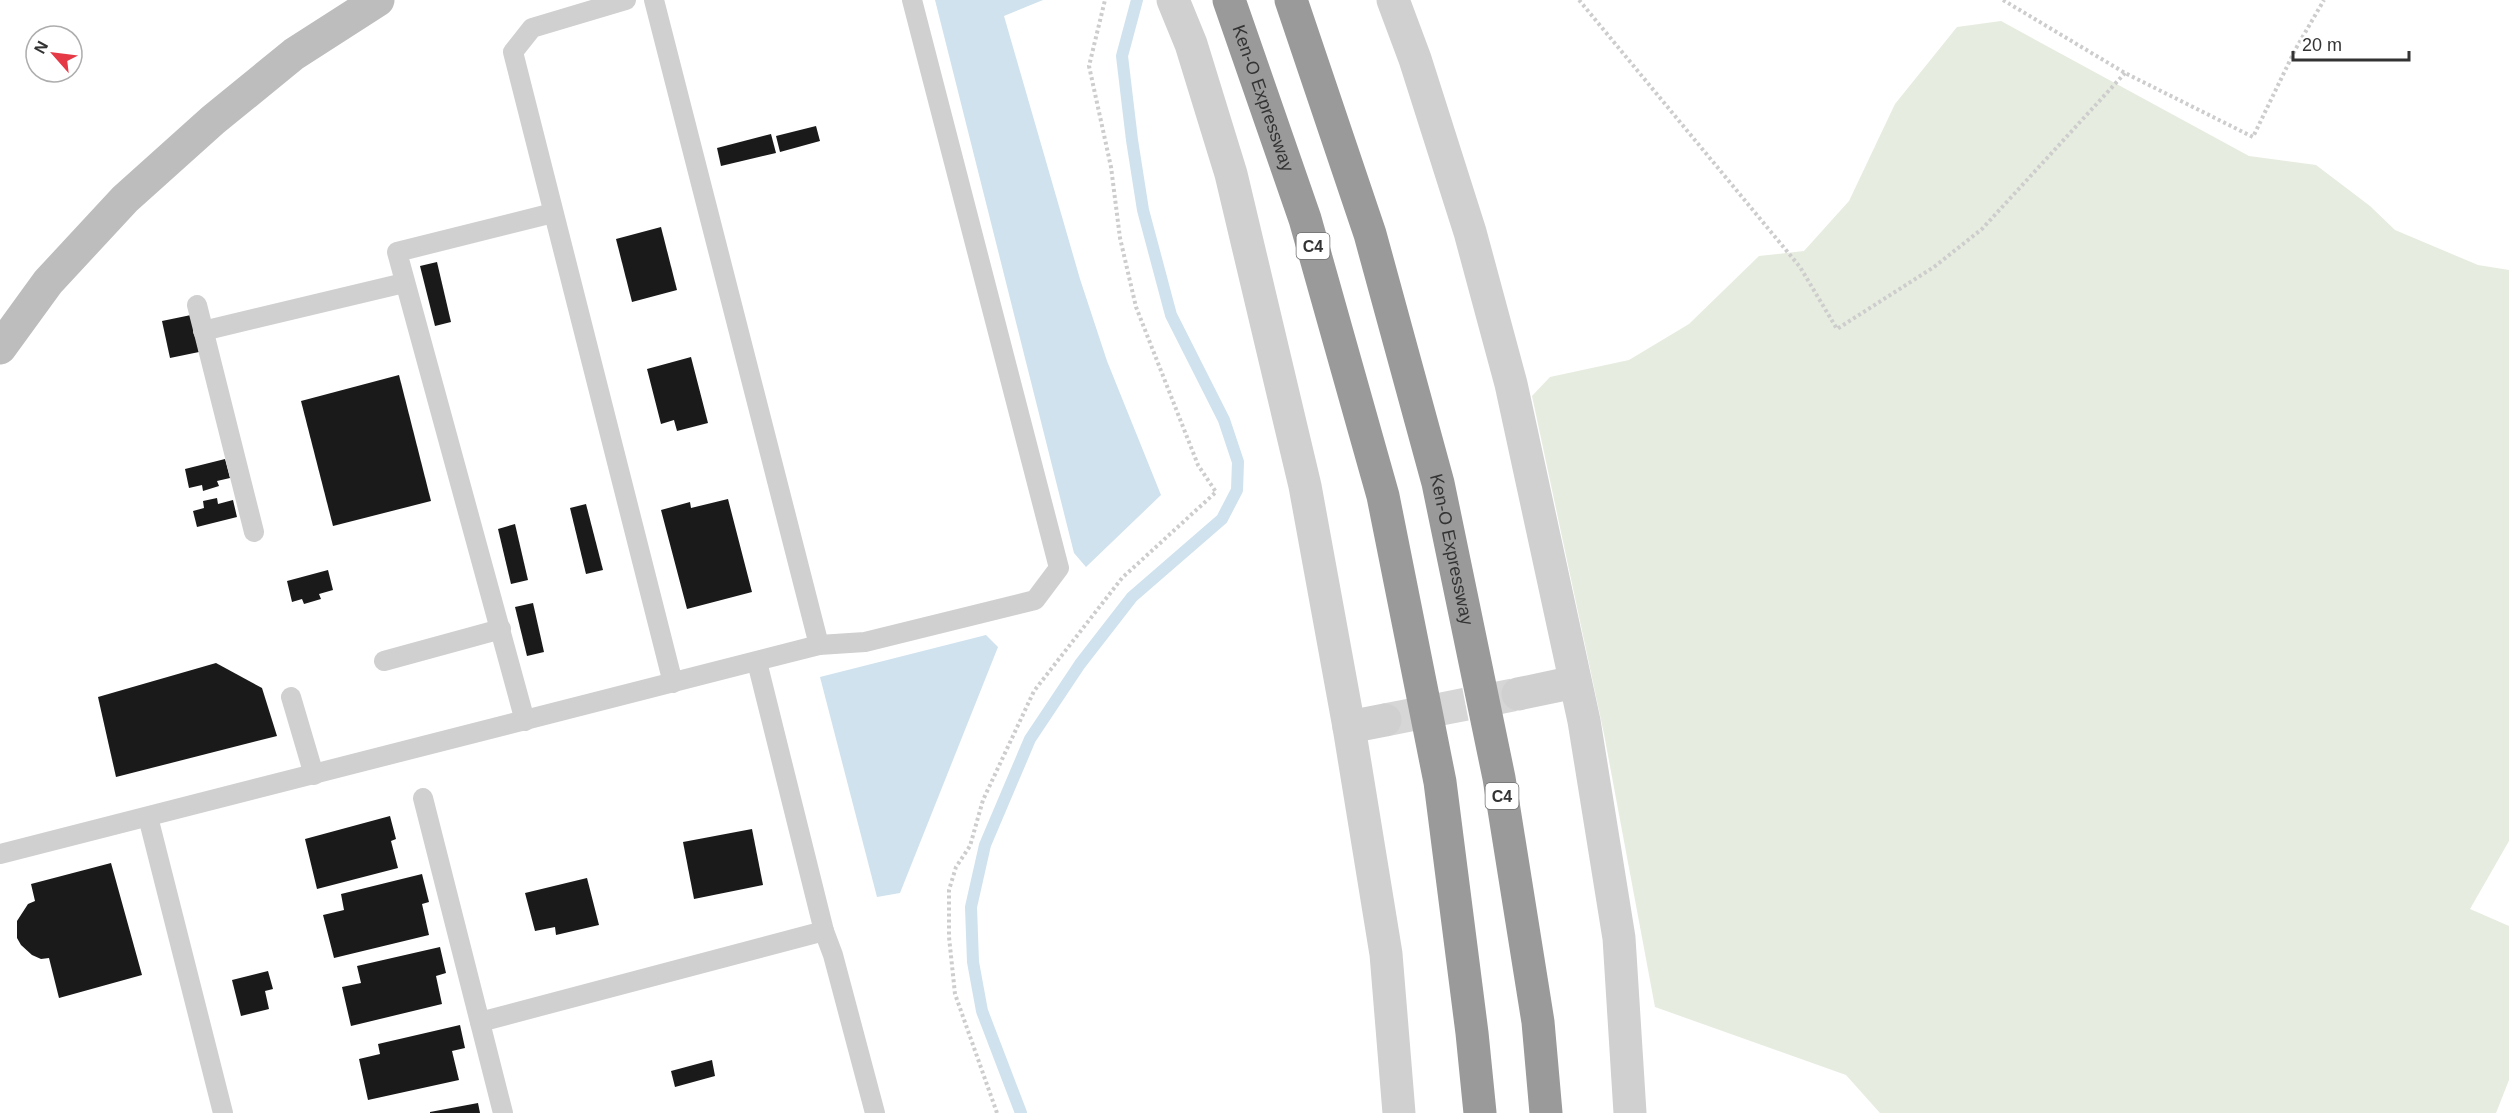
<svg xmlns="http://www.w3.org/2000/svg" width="2509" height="1113" viewBox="0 0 2509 1113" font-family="Arial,sans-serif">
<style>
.green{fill:#e6ecdf}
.water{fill:#cfe2ee}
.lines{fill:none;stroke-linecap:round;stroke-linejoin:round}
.stream{stroke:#cfe2ee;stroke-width:12}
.building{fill:#1a1a1a}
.street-tunnel{stroke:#d6d6d6;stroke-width:33;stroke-dasharray:33 16;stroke-linecap:butt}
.path{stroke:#cdcdcd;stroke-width:4;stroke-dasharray:3 3;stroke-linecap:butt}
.lane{stroke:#d0d0d0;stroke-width:20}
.street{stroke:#d0d0d0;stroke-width:33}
.secondary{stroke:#bdbdbd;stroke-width:33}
.highway{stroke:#9a9a9a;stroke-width:33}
.labels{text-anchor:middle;stroke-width:6;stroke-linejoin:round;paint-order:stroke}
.shield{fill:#fff;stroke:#707070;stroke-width:1.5}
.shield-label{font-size:16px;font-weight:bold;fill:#333}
.street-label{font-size:18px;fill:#333;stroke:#fff}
</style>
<rect width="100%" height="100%" fill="#fff"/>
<polygon class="green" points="2001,21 2249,156 2316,165 2370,206 2395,230 2478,265 2509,270 2509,841 2470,909 2509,926 2509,1080 2496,1113 1880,1113 1846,1075 1655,1007 1604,734 1532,396 1550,377 1629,360 1689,324 1759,256 1804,251 1849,201 1895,104 1957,27"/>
<g class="water">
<polygon points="935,0 1043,0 1004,16 1080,279 1107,361 1161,495 1086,567 1074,553"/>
<polygon points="986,635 998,647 900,893 877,897 820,677"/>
</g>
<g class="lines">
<polyline class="stream" points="1021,1113 982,1011 973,962 971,907 985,845 1030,739 1080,664 1132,597 1222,519 1237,490 1238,462 1224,420 1171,315 1143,210 1132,140 1122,56 1137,0"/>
</g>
<g class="building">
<polygon points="816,126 820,141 780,152 776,136"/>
<polygon points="771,134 776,153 721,166 717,148"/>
<polygon points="661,227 677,290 632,302 616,239"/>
<polygon points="437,262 451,322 435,326 420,266"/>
<polygon points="191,315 199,352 170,358 162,321"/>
<polygon points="691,357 708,423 677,431 674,420 661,424 647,369"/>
<polygon points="399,375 431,501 333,526 301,401"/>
<polygon points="225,459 230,478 217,481 219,486 203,491 202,485 189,488 185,469"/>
<polygon points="217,498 218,504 233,500 237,517 197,527 193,511 204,508 203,501"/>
<polygon points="728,499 752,592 687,609 661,510 690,502 691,508"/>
<polygon points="586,504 603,570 586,574 570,508"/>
<polygon points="515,524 528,580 511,584 498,529"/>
<polygon points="328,570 333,590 319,594 321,599 304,604 302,599 292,602 287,581"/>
<polygon points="533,603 544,652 527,656 515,607"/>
<polygon points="216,663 262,688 277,736 116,777 98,697"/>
<polygon points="390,816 396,839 391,841 398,868 317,889 305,839"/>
<polygon points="752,829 763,885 694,899 683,842"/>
<polygon points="111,863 142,975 59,998 49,958 41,959 32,955 21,945 17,938 17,921 28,904 35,901 31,884"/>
<polygon points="422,874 429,902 422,904 429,935 334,958 323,915 344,910 341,894"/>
<polygon points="587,878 599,925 556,935 555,927 535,931 525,893"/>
<polygon points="440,947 446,973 436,976 442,1004 351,1026 342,987 361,983 357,966"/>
<polygon points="268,971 273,989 265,991 269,1009 241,1016 232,980"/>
<polygon points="460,1025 465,1048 452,1051 459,1080 368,1100 359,1059 380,1054 378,1044"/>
<polygon points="712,1060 715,1076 675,1087 671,1071"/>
<polygon points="478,1103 480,1113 430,1113 430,1112"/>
</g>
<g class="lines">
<polyline class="street-tunnel" points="1385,720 1518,694"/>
<g class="path">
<polyline points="1579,0 1800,267 1837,329 1934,267 1982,229 2125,73"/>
<polyline points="2003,0 2125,73 2253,137 2295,50 2324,0"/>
<polyline points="997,1113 955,994 949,937 949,890 956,867 970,846 983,800 1034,691 1122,578 1216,492 1198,465 1136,307 1120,238 1111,167 1089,66 1105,0"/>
</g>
<g class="lane">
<polyline points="626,0 532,28 513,52 673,683"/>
<polyline points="197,305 254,532"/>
<polyline points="203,331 404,283"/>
<polyline points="819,645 865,642 1035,600 1059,568 912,0"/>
<polyline points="384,661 501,629"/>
<polyline points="291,697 314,775"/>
<polyline points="525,721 397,252 553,213"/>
<polyline points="423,798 503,1113"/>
<polyline points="148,817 223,1113"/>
<polyline points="0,854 819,645 654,0"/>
<polyline points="824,931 833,955 875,1113"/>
<polyline points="480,1022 824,931 757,662"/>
</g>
<g class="street">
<polyline points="1173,0 1191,44 1231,174 1305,486 1349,727 1386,954 1399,1113"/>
<polyline points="1393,0 1415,59 1470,232 1511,384 1584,721 1619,938 1630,1113"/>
<polyline points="1518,694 1575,682"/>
<polyline points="1349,727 1385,720"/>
</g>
<polyline class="secondary" points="0,348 48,282 125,199 213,120 294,54 378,0"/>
<g class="highway">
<path id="s1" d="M1229,0L1305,219L1383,496L1440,782L1472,1033L1480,1113"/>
<path id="s2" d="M1291,0L1370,234L1438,483L1499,778L1538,1022L1546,1113"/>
</g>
</g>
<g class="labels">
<g class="shield">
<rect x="1296.5" y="233" width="33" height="26" rx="4.5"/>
<rect x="1485.5" y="783" width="33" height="26" rx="4.5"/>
</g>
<g class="shield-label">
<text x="1313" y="252">C4</text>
<text x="1502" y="802">C4</text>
</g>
<g class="street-label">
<text dy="6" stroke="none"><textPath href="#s1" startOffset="104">Ken-O Expressway</textPath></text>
<text dy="6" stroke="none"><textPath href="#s2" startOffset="573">Ken-O Expressway</textPath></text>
</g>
</g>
<g transform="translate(54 54) rotate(298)"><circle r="28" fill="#ffffff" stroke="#adadad" stroke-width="1.5"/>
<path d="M0-4.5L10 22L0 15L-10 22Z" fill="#e63946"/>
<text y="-9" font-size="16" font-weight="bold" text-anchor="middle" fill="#333333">N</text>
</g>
<path d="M2293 51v9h116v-9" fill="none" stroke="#333333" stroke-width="3"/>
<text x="2302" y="51" font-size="18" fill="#333333" stroke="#ffffff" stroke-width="4.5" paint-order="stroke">20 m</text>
</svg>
